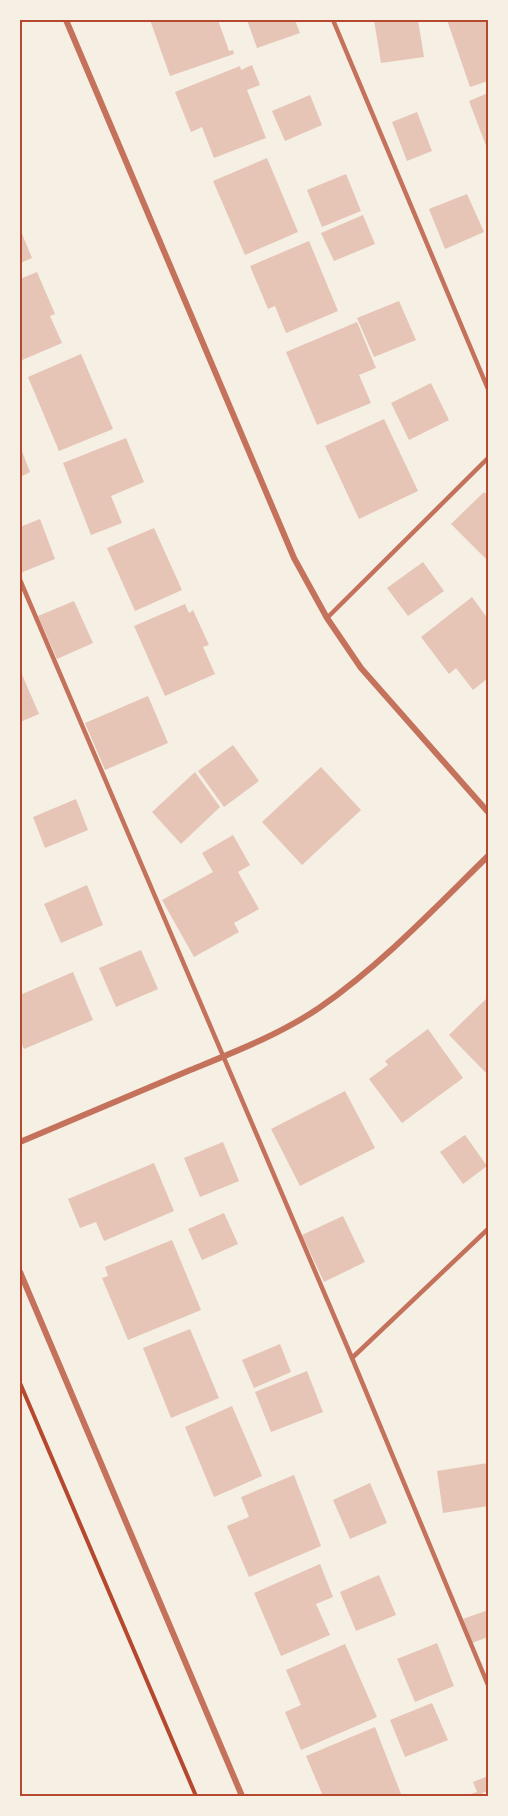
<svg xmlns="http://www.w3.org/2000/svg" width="508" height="1816" viewBox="0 0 508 1816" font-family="'Archivo Narrow',sans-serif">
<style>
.building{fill:#e6c5b7}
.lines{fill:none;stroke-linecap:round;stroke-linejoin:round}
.path{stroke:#b5482f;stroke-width:4}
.service{stroke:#c5725c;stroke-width:4.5}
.minor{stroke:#c5725c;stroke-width:6}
.neatline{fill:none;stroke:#b5482f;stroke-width:2}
</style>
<rect width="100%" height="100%" fill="#f6efe4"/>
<g class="building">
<polygon points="150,20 218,20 229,51 233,50 234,54 170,76"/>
<polygon points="247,20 295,20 300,33 257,48"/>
<polygon points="374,20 418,20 424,57 381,63"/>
<polygon points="447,20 488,20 488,81 470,87"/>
<polygon points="252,65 260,85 247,90 266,138 214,158 202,127 191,132 175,92 240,66 241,70"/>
<polygon points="488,93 488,151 469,101"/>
<polygon points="310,95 322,125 285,141 272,111"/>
<polygon points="417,112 432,151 407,161 392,122"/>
<polygon points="267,158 298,232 245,255 213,181"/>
<polygon points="346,174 361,211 322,227 307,190"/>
<polygon points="467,194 484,232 445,249 429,209"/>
<polygon points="363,215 375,244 334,261 321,233"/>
<polygon points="20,229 32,258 20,263"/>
<polygon points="309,241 338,311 286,333 275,306 268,309 250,266"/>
<polygon points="37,272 55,314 50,316 62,343 20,361 20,279"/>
<polygon points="399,301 416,340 374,357 357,318"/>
<polygon points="357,322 376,368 359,375 371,403 317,425 286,352"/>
<polygon points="81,354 113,429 59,451 28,377"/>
<polygon points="431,383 449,420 409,440 391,403"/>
<polygon points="384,419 418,491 359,519 325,446"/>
<polygon points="126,438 144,482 111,496 122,523 91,535 63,463"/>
<polygon points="20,446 30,472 20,477"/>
<polygon points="484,492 488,496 488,561 451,524"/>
<polygon points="40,519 55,559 20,573 20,527"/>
<polygon points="154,528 182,590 135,611 107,548"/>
<polygon points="423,562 444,591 408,616 387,588"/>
<polygon points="472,597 488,619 488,678 473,690 456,668 449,674 421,637"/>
<polygon points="74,601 93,643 57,659 38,616"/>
<polygon points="185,604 189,613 193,610 209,645 203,647 215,674 165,696 134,626"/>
<polygon points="20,670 39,714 20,722"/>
<polygon points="148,696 168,743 105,770 85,723"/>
<polygon points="233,745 259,781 224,807 198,771"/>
<polygon points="321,767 361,810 302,865 262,822"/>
<polygon points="195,772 220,807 181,844 152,812"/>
<polygon points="76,799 88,830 45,848 33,817"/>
<polygon points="233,835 250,865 238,872 259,909 234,923 239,932 194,957 162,900 213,872 202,853"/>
<polygon points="87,885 103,925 61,943 44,904"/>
<polygon points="141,950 158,989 116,1007 99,968"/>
<polygon points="73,972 93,1020 24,1049 20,1040 20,995"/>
<polygon points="488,997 488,1075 449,1035"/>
<polygon points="428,1029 463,1078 402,1123 369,1079 388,1065 385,1061"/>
<polygon points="345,1091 375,1148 300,1186 271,1129"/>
<polygon points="465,1135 487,1166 463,1184 440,1152"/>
<polygon points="223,1142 239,1181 200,1197 184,1158"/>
<polygon points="154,1163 174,1211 104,1241 96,1222 80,1228 68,1199"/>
<polygon points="224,1213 238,1244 202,1260 188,1229"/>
<polygon points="343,1216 365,1262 324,1282 302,1235"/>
<polygon points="172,1240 201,1310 128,1340 102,1278 108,1276 105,1267"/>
<polygon points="190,1329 219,1398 171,1418 143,1348"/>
<polygon points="280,1344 291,1372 254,1388 242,1360"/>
<polygon points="307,1371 323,1412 271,1432 255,1392"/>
<polygon points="232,1406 262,1476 214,1497 185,1427"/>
<polygon points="488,1463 488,1506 443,1513 437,1471"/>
<polygon points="294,1475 321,1546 249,1577 227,1526 249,1517 241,1497"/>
<polygon points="370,1483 387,1523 350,1539 333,1500"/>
<polygon points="320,1564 333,1597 316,1604 330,1635 281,1656 254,1593"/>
<polygon points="379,1575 396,1615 356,1631 340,1592"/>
<polygon points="488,1610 488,1637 472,1643 463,1619"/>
<polygon points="437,1643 454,1686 415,1702 397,1659"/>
<polygon points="345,1644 377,1717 301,1750 285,1712 301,1705 286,1670"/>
<polygon points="432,1703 448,1740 405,1757 390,1720"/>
<polygon points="375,1727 401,1794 394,1796 323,1796 306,1756"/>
<polygon points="488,1776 488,1791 482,1793 484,1796 465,1796 477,1792 473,1782"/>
</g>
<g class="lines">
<polyline class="path" points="20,1383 196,1796"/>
<g class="service">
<polyline points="333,20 488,389"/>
<polyline points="20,580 352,1358 488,1685"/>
<polyline points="327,618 488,458"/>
<polyline points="352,1358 488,1229"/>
</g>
<g class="minor">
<polyline points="66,20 294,558 327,618 361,668 488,812"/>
<path d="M20,1142C76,1118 132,1095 188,1071C232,1053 279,1035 319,1008C381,965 434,909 488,856"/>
<polyline points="20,1272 242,1796"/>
</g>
</g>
<rect width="508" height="1816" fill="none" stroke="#f6efe4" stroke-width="42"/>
<rect x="21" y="21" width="466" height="1774" class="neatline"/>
</svg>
